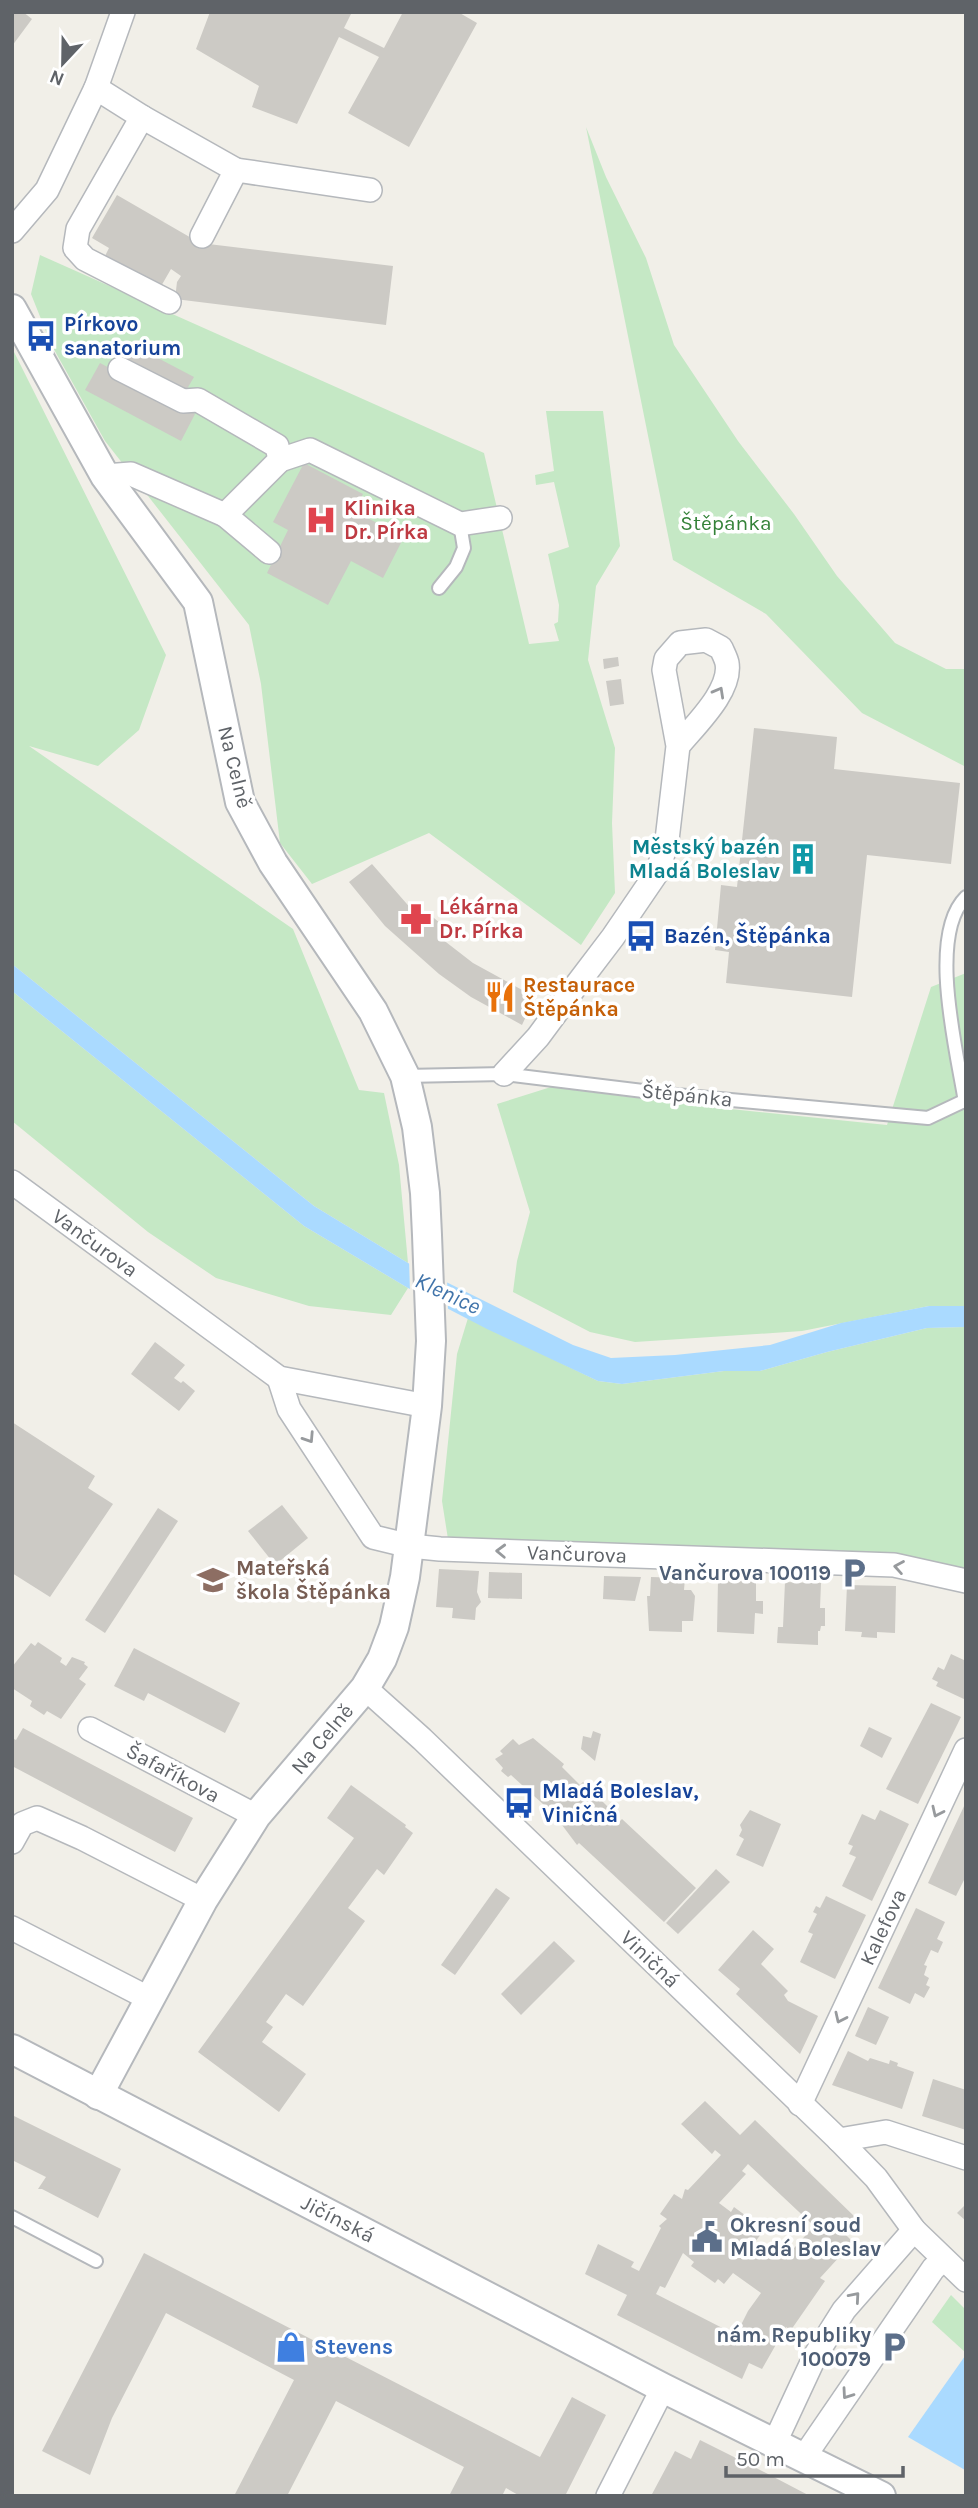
<svg xmlns="http://www.w3.org/2000/svg" width="978" height="2508" viewBox="0 0 978 2508" font-family="Karla,sans-serif">
<style>
.green{fill:#c5e8c5}
.water{fill:#aadaff}
.pier{fill:#f1efe8}
.building{fill:#cccac5;fill-rule:evenodd}
.lines{fill:none;stroke-linecap:round;stroke-linejoin:round}
.service-casing{stroke:#b5b8bc;stroke-width:16}
.minor-casing{stroke:#b5b8bc;stroke-width:26}
.tertiary-casing{stroke:#b5b8bc;stroke-width:32}
.service{stroke:#fff;stroke-width:12}
.minor{stroke:#fff;stroke-width:23}
.tertiary{stroke:#fff;stroke-width:28}
.oneway{stroke:#979a9d}
.labels{text-anchor:middle;stroke-width:7;stroke-linejoin:round;paint-order:stroke}
.transit-label{font-size:21px;font-weight:bold;fill:#164399;stroke:#fff;text-anchor:start}
.health-label{font-size:21px;font-weight:bold;fill:#be3a42;stroke:#fff;text-anchor:start}
.park-label{font-size:21px;fill:#348238;stroke:#fff}
.street-label{font-size:21px;fill:#5f6368;stroke:#fff}
.culture-label{font-size:21px;font-weight:bold;fill:#0d838f;stroke:#fff;text-anchor:end}
.food-label{font-size:21px;font-weight:bold;fill:#c56008;stroke:#fff;text-anchor:start}
.education-label{font-size:21px;font-weight:bold;fill:#785e54;stroke:#fff;text-anchor:start}
.service-label{font-size:21px;font-weight:bold;fill:#4e5e75;stroke:#fff;text-anchor:end}
.shop-label{font-size:21px;font-weight:bold;fill:#366cbe;stroke:#fff;text-anchor:start}
.water-label{font-size:23px;font-style:italic;fill:#4174aa;stroke:#fff}
</style>
<rect width="100%" height="100%" fill="#f1efe8"/>
<g class="green">
<polygon points="586,127 606,177 646,258 674,345 738,441 794,514 837,576 895,643 946,669 966,669 966,767 862,713 766,614 673,560"/>
<polygon points="40,255 484,453 529,644 559,641 554,624 558,622 559,605 548,554 569,547 554,482 536,485 535,475 554,471 546,411 603,411 620,546 596,586 588,660 615,748 612,823 615,893 581,945 429,833 312,884 280,843 261,684 249,625 105,441 51,344 31,294"/>
<polygon points="12,348 166,655 139,730 98,766 29,746 293,929 359,1090 384,1093 399,1165 408,1263 314,1206 12,964"/>
<polygon points="966,973 966,1306 929,1306 802,1331 635,1342 590,1332 513,1292 517,1261 530,1212 497,1104 551,1087 692,1105 887,1125 931,987"/>
<polygon points="12,991 304,1226 408,1288 391,1315 309,1306 216,1278 148,1232 12,1121"/>
<polygon points="468,1318 598,1381 622,1384 724,1371 760,1371 827,1352 927,1328 966,1327 966,1572 448,1539 442,1501 457,1354"/>
<polygon points="951,2295 966,2310 966,2353 932,2322"/>
</g>
<g class="water">
<polygon points="12,964 314,1206 408,1263 573,1345 611,1358 675,1355 770,1345 841,1323 929,1306 966,1306 966,1327 927,1328 827,1352 760,1371 724,1371 622,1384 598,1381 487,1329 408,1288 304,1226 12,991"/>
<polygon points="965,2356 966,2357 965,2470 908,2437"/>
</g>
<polygon class="pier" points="409,1259 447,1277 448,1311 410,1292"/>
<g class="building">
<polygon points="12,12 23,12 32,19 12,46"/>
<polygon points="210,12 352,12 344,28 384,48 403,12 458,12 477,23 409,147 348,113 379,57 339,37 297,124 252,107 259,86 196,49"/>
<polygon points="117,195 200,243 393,266 386,325 175,299 177,282 181,276 171,269 160,288 105,256 109,248 92,238"/>
<polygon points="133,345 194,377 184,394 123,362"/>
<polygon points="100,363 195,414 181,441 85,390"/>
<polygon points="304,463 363,494 354,511 404,537 383,578 351,561 328,605 267,573 288,530 273,522"/>
<polygon points="618,657 619,666 604,669 603,659"/>
<polygon points="621,679 624,704 610,706 606,681"/>
<polygon points="754,728 837,737 834,769 960,783 951,864 867,855 852,997 726,983 729,952 715,950 721,885 737,887"/>
<polygon points="372,864 420,919 427,912 449,931 442,939 473,963 535,997 522,1025 471,997 439,974 385,926 349,882"/>
<polygon points="155,1342 185,1365 174,1378 181,1383 183,1381 195,1391 179,1411 131,1374"/>
<polygon points="12,1422 95,1476 88,1488 113,1504 50,1597 12,1573"/>
<polygon points="282,1505 308,1538 275,1565 248,1531"/>
<polygon points="158,1508 178,1521 105,1633 85,1620"/>
<polygon points="439,1569 479,1571 477,1592 481,1602 476,1608 475,1620 452,1618 453,1608 436,1607"/>
<polygon points="489,1572 522,1573 522,1599 488,1598"/>
<polygon points="604,1576 641,1577 635,1601 603,1599"/>
<polygon points="651,1577 685,1578 684,1590 691,1590 695,1596 693,1621 682,1621 682,1632 649,1631 647,1596 650,1596"/>
<polygon points="718,1580 756,1581 756,1601 763,1601 763,1614 755,1613 754,1634 717,1632"/>
<polygon points="785,1582 821,1583 820,1608 825,1608 825,1626 821,1626 820,1631 818,1631 818,1645 777,1643 778,1627 783,1627"/>
<polygon points="847,1585 896,1586 895,1633 877,1632 877,1638 861,1637 862,1632 845,1631"/>
<polygon points="38,1642 62,1658 60,1662 66,1666 72,1657 85,1662 84,1664 88,1667 79,1679 86,1684 61,1719 47,1711 44,1715 30,1706 32,1701 12,1688 12,1667 31,1643 35,1646"/>
<polygon points="134,1648 240,1703 225,1733 148,1693 144,1701 114,1686"/>
<polygon points="951,1654 966,1661 966,1700 936,1686 938,1682 932,1679 938,1667 944,1670"/>
<polygon points="931,1703 961,1717 918,1804 886,1789"/>
<polygon points="869,1727 892,1738 882,1758 860,1746"/>
<polygon points="23,1728 193,1818 175,1852 12,1766 12,1738 16,1740"/>
<polygon points="593,1731 601,1734 595,1761 581,1749 583,1736 591,1738"/>
<polygon points="533,1738 564,1764 562,1767 580,1785 583,1782 613,1812 610,1814 619,1822 622,1819 696,1888 664,1922 579,1843 577,1845 553,1813 534,1796 511,1775 508,1777 501,1771 503,1768 495,1759 503,1754 500,1751 513,1739 519,1745"/>
<polygon points="351,1785 406,1825 405,1827 413,1833 384,1875 377,1869 348,1908 365,1921 303,2006 286,1994 266,2022 273,2027 262,2042 306,2074 279,2112 198,2052 354,1838 327,1818"/>
<polygon points="966,1802 966,1876 956,1896 928,1883"/>
<polygon points="750,1810 781,1824 763,1867 736,1855 744,1839 739,1836 742,1830 740,1825"/>
<polygon points="880,1810 909,1824 872,1901 842,1886 856,1857 849,1854 853,1846 848,1844 862,1814 875,1820"/>
<polygon points="716,1869 730,1882 678,1934 666,1923"/>
<polygon points="496,1888 510,1898 455,1975 441,1965"/>
<polygon points="826,1896 866,1915 835,1979 800,1962 813,1934 808,1932 817,1914 813,1912 816,1906 820,1908"/>
<polygon points="916,1908 945,1922 937,1939 943,1942 938,1953 931,1950 924,1965 927,1966 924,1975 929,1978 926,1985 930,1987 924,1998 915,1993 910,2004 878,1988"/>
<polygon points="753,1930 774,1949 761,1964 788,1991 784,1995 788,2001 818,2016 800,2054 736,1994 740,1989 718,1970"/>
<polygon points="554,1941 575,1961 521,2015 501,1994"/>
<polygon points="868,2007 889,2017 876,2045 855,2036"/>
<polygon points="848,2051 868,2061 870,2058 889,2064 890,2060 898,2063 897,2066 914,2072 902,2109 832,2085"/>
<polygon points="933,2079 966,2090 966,2130 922,2116"/>
<path d="M705,2101L740,2135L755,2120L856,2218L843,2232L853,2242L820,2278L825,2281L791,2330L786,2327L762,2369L749,2363L742,2379L617,2315L627,2295L585,2274L598,2244L634,2262L631,2267L639,2271L661,2228L659,2226L667,2219L660,2214L674,2194L682,2199L685,2189L688,2190L721,2155L715,2150L712,2154L681,2124ZM748,2164L814,2226L786,2257L780,2253L776,2259L754,2243L762,2233L754,2227L757,2224L734,2207L731,2212L719,2203L746,2174L742,2171ZM683,2253L694,2262L691,2266L715,2283L718,2279L724,2284L733,2273L761,2293L748,2311L736,2335L656,2294L660,2286L665,2288Z"/>
<polygon points="12,2115 121,2169 98,2218 42,2189 38,2189 46,2177 12,2160"/>
<polygon points="966,2204 966,2221 957,2213"/>
<polygon points="144,2253 540,2457 572,2397 606,2415 565,2496 520,2496 506,2488 502,2496 449,2496 464,2467 336,2401 287,2496 234,2496 294,2380 166,2313 112,2418 90,2475 42,2451"/>
<polygon points="700,2440 768,2474 810,2496 651,2496 675,2451 691,2459"/>
</g>
<g class="lines">
<defs>
<g id="service">
<polyline points="439,588 456,567 464,548 460,524"/>
<polyline points="405,1076 504,1074 676,1095 928,1118 966,1100"/>
<path d="M965,1102C957,1052 927,935 966,897"/>
<polyline points="12,2217 96,2261"/>
</g>
<g id="minor">
<polyline points="96,88 142,117 78,229 75,248 85,259 169,302"/>
<polyline points="142,117 236,170 202,236"/>
<polyline points="236,170 370,190"/>
<polyline points="12,231 47,190 96,88 123,12"/>
<polyline points="120,369 183,401 198,400 277,446 280,460 225,515"/>
<polyline points="280,460 310,450 460,524 500,518"/>
<polyline points="105,476 131,474 225,515 269,552"/>
<path d="M504,1074L538,1037L575,987L613,937L658,871L667,840L678,746L664,670L666,659L680,643L706,640L721,648C723,653 726,658 727,663C732,691 694,726 678,746"/>
<polyline points="12,1182 279,1378 427,1406"/>
<polyline points="279,1378 289,1409 373,1537 410,1546 440,1549 894,1565 966,1581"/>
<polyline points="365,1688 422,1739 839,2140 876,2178 914,2230 966,2280"/>
<polyline points="90,1729 256,1816"/>
<polyline points="12,1842 22,1824 37,1818 82,1838 203,1900"/>
<polyline points="12,1928 150,1999"/>
<polyline points="800,2104 966,1750"/>
<polyline points="839,2140 886,2132 966,2158"/>
<polyline points="775,2442 815,2356 844,2310 914,2230"/>
<polyline points="804,2457 933,2269 943,2259"/>
<polyline points="608,2496 663,2388"/>
</g>
<g id="tertiary">
<polyline points="12,309 105,476 198,602 240,802 273,863 373,1011 405,1076 417,1127 425,1193 427,1235 431,1341 427,1406 405,1577 394,1627 382,1659 365,1688 256,1816 203,1900 98,2095"/>
<polyline points="12,2049 663,2388 881,2496"/>
</g>
</defs>
<use href="#service" class="service-casing"/>
<use href="#minor" class="minor-casing"/>
<use href="#tertiary" class="tertiary-casing"/>
<use href="#service" class="service"/>
<use href="#minor" class="minor"/>
<use href="#tertiary" class="tertiary"/>
</g>
<defs><path id="oneway-chevron" d="M-2-3.5L2.5 0L-2 3.5" fill="none" stroke-width="1.6" stroke-linecap="round" stroke-linejoin="round" transform="scale(1.75)"/></defs>
<g class="oneway">
<use href="#oneway-chevron" transform="translate(719 692) rotate(-61)"/>
<use href="#oneway-chevron" transform="translate(309 1438) rotate(57)"/>
<use href="#oneway-chevron" transform="translate(501 1551) rotate(-178)"/>
<use href="#oneway-chevron" transform="translate(899 1567) rotate(-170)"/>
<use href="#oneway-chevron" transform="translate(937 1812) rotate(115)"/>
<use href="#oneway-chevron" transform="translate(840 2018) rotate(115)"/>
<use href="#oneway-chevron" transform="translate(855 2297) rotate(-49)"/>
<use href="#oneway-chevron" transform="translate(847 2394) rotate(125)"/>
</g>
<defs>
<symbol id="bus-bare" viewBox="-9 -9 18 18"><path d="M-5-6H5V4H4V6H2V4H-2V6H-4V4H-5ZM-3.5-4V0h7V-4ZM-3.5 1.2v1.5H-2V1.2ZM2 1.2v1.5H3.5V1.2Z" fill="#1a4fb4" stroke="#fff" stroke-width="2.5" paint-order="stroke"/></symbol>
<symbol id="hospital-bare" viewBox="-9 -9 18 18"><path d="M-5-5h3v3.5h4V-5h3V5h-3V1.5h-4V5h-3Z" fill="#e0444e" stroke="#fff" stroke-width="2.5" paint-order="stroke"/></symbol>
<symbol id="building-bare" viewBox="-9 -9 18 18"><path d="M-4-6H4V6H1V3H-1V6H-4ZM-2.5-4.3h1.7v1.8h-1.7ZM.8-4.3h1.7v1.8H.8ZM-2.5-1h1.7V.8h-1.7ZM.8-1h1.7V.8H.8Z" fill="#0f9aa8" stroke="#fff" stroke-width="2.5" paint-order="stroke"/></symbol>
<symbol id="pharmacy-bare" viewBox="-9 -9 18 18"><path d="M-2-6h4v4h4v4h-4v4h-4v-4h-4v-4h4Z" fill="#e0444e" stroke="#fff" stroke-width="2.5" paint-order="stroke"/></symbol>
<symbol id="restaurant-bare" viewBox="-9 -9 18 18"><path d="M-5-6h1v4h1v-4h1v4h1v-4h1v5L-1.5 .5V6h-2V.5L-5-1ZM5-6V6H3V1.5H1.5Q1.5-4 5-6Z" fill="#e8710a" stroke="#fff" stroke-width="2.5" paint-order="stroke"/></symbol>
<symbol id="parking-bare" viewBox="-9 -9 18 18"><path d="M-3.5-5.5H1a3.5 3.5 0 0 1 0 7H-1V5.5H-3.5ZM-1-3.4V-.6H.8a1.4 1.4 0 0 0 0-2.8Z" fill="#5c6f8a" stroke="#fff" stroke-width="2.5" paint-order="stroke"/></symbol>
<symbol id="school-bare" viewBox="-9 -9 18 18"><path d="M0-5L7-2L0 1L-7-2ZM-4 1L0 2.5L4 1V4Q0 6-4 4Z" fill="#8d6e63" stroke="#fff" stroke-width="2.5" paint-order="stroke"/></symbol>
<symbol id="civic-bare" viewBox="-9 -9 18 18"><path d="M-.6-6.5H3V-4.5H.6V-3L4-1V1h2V6H-6V1h2V-1L-.6-3ZM-1.2 2.5V6h2.4V2.5Z" fill="#5c6f8a" stroke="#fff" stroke-width="2.5" paint-order="stroke"/></symbol>
<symbol id="shop-bare" viewBox="-9 -9 18 18"><path d="M-5-2.5h2.3a2.7 3.5 0 0 1 5.4 0H5L5.5 6h-11ZM-1.5-2.5h3a1.5 2.3 0 0 0-3 0Z" fill="#3f7fe0" stroke="#fff" stroke-width="2.5" paint-order="stroke"/></symbol>
</defs>
<g fill-rule="evenodd">
<use href="#bus-bare" x="19" y="314" width="44" height="44"/>
<use href="#hospital-bare" x="299" y="498" width="44" height="44"/>
<use href="#building-bare" x="781" y="837" width="44" height="44"/>
<use href="#pharmacy-bare" x="394" y="897" width="44" height="44"/>
<use href="#bus-bare" x="619" y="914" width="44" height="44"/>
<use href="#restaurant-bare" x="478" y="975" width="44" height="44"/>
<use href="#parking-bare" x="832" y="1551" width="44" height="44"/>
<use href="#school-bare" x="191" y="1558" width="44" height="44"/>
<use href="#bus-bare" x="497" y="1781" width="44" height="44"/>
<use href="#civic-bare" x="685" y="2215" width="44" height="44"/>
<use href="#shop-bare" x="269" y="2325" width="44" height="44"/>
<use href="#parking-bare" x="872" y="2325" width="44" height="44"/>
</g>
<g class="labels">
<g class="transit-label">
<text x="64" y="331">Pírkovo<tspan x="64" dy="24">sanatorium</tspan></text>
<text x="664" y="943">Bazén, Štěpánka</text>
<text x="542" y="1798">Mladá Boleslav,<tspan x="542" dy="24">Viničná</tspan></text>
</g>
<g class="health-label">
<text x="344" y="515">Klinika<tspan x="344" dy="24">Dr. Pírka</tspan></text>
<text x="439" y="914">Lékárna<tspan x="439" dy="24">Dr. Pírka</tspan></text>
</g>
<g class="park-label">
<text x="726" y="530">Štěpánka</text>
</g>
<g class="street-label">
<text transform="translate(235 767) rotate(76)" y="7">Na Celně</text>
<text transform="translate(687 1095) rotate(6)" y="7">Štěpánka</text>
<text transform="translate(95 1243) rotate(36)" y="7">Vančurova</text>
<text transform="translate(577 1554) rotate(2)" y="7">Vančurova</text>
<text transform="translate(322 1739) rotate(-50)" y="7">Na Celně</text>
<text transform="translate(173 1773) rotate(28)" y="7">Šafaříkova</text>
<text transform="translate(883 1927) rotate(-65)" y="7">Kalefova</text>
<text transform="translate(650 1959) rotate(44)" y="7">Viničná</text>
<text transform="translate(338 2219) rotate(27)" y="7">Jičínská</text>
</g>
<g class="culture-label">
<text x="780" y="854">Městský bazén<tspan x="780" dy="24">Mladá Boleslav</tspan></text>
</g>
<g class="food-label">
<text x="523" y="992">Restaurace<tspan x="523" dy="24">Štěpánka</tspan></text>
</g>
<g class="education-label">
<text x="236" y="1575">Mateřská<tspan x="236" dy="24">škola Štěpánka</tspan></text>
</g>
<g class="service-label">
<text x="831" y="1580">Vančurova 100119</text>
<text x="730" y="2232" text-anchor="start">Okresní soud<tspan x="730" dy="24">Mladá Boleslav</tspan></text>
<text x="871" y="2342">nám. Republiky<tspan x="871" dy="24">100079</tspan></text>
</g>
<g class="shop-label">
<text x="314" y="2354">Stevens</text>
</g>
<g class="water-label">
<text transform="translate(448 1293) rotate(25)" y="8">Klenice</text>
</g>
</g>
<rect width="978" height="2508" fill="none" stroke="#5f6368" stroke-width="28"/>
<g transform="translate(63 63) rotate(202)" stroke="#ffffff" stroke-width="5" paint-order="stroke">
<path d="M0-5L12 26L0 18L-12 26Z" fill="#5f6368"/>
<text y="-10" font-size="19" font-weight="bold" text-anchor="middle" fill="#5f6368">N</text>
</g>
<path d="M726 2466v10h177v-10" fill="none" stroke="#5f6368" stroke-width="3.5"/>
<text x="736" y="2466" font-size="21" fill="#5f6368" stroke="#ffffff" stroke-width="5" paint-order="stroke">50 m</text>
</svg>
